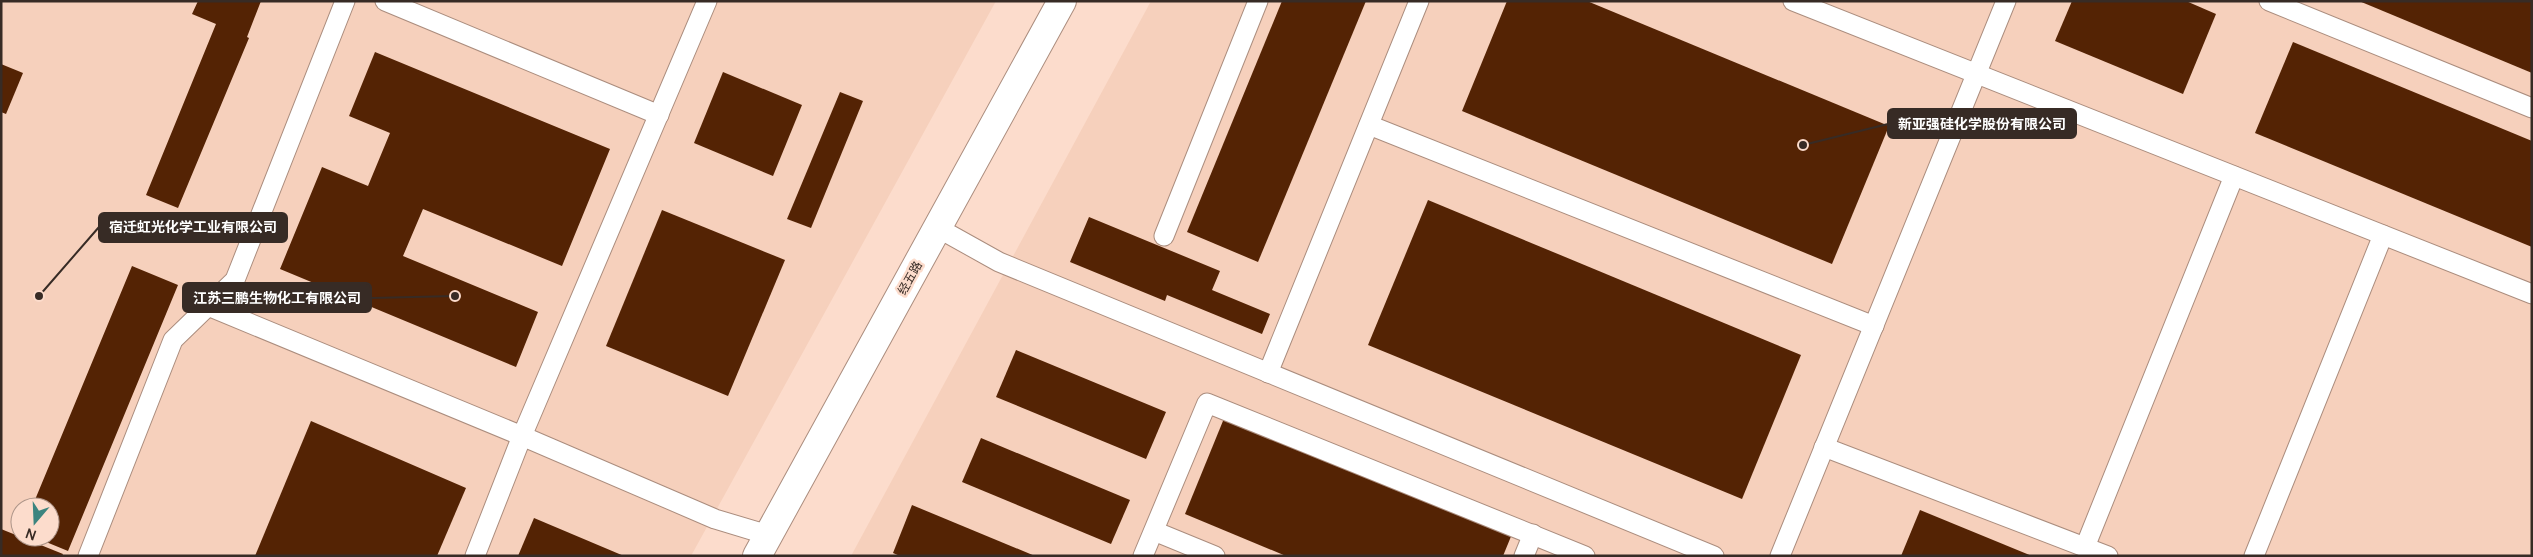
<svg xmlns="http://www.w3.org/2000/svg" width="2533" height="557" viewBox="0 0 2533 557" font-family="Manrope,'Noto Sans SC',sans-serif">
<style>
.built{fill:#f6d0bc;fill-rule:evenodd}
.building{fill:#542304}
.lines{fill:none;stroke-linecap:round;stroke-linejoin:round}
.service-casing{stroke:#ab8d7e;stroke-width:21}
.tertiary-casing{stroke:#ab8d7e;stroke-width:30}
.service{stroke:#fff;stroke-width:19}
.tertiary{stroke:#fff;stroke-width:28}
.labels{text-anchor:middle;stroke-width:5;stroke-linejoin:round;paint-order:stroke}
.street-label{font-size:12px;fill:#372b25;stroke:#fcdccc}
.leader{fill:none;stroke:#372b25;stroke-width:2}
.callout-dot{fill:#372b25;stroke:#fcdccc;stroke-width:2}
.callout{fill:#372b25;stroke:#372b25;stroke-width:2}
.callout-label{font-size:14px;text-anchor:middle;font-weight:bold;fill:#fff}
</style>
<rect width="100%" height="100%" fill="#fcdccc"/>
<g class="built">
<path d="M1,1H996L691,556H1ZM20,507H50V537H20Z"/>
<polygon points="1151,1 2532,1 2532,556 851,556"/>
</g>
<g class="building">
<polygon points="198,1 261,1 247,37 249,38 178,208 146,195 216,24 192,14"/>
<polygon points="1282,1 1366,1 1258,262 1187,232"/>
<polygon points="1507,1 1587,1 1889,126 1832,264 1462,111"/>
<polygon points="2072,1 2186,1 2216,14 2183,94 2055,41"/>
<polygon points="2359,1 2532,1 2532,73"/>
<polygon points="2293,42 2532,141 2532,247 2255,133"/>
<polygon points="375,52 610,149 562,266 423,209 403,256 538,312 516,367 280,269 322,167 368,186 390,133 349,116"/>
<polygon points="1,64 23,73 6,114 1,112"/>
<polygon points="723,72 802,105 773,176 694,143"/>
<polygon points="840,92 863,101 811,228 787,219"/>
<polygon points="1428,200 1801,355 1742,499 1368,345"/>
<polygon points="662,210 785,260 728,396 606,346"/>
<polygon points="1089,217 1220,271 1212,290 1270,314 1262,334 1167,295 1165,301 1070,262"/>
<polygon points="132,266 178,285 68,551 34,537 50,537 50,507 32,507"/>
<polygon points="1016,350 1166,412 1146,459 996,397"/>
<polygon points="1225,416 1512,534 1503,556 1286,556 1185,514"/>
<polygon points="311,421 466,488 437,556 255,556"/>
<polygon points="981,438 1130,500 1111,544 962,482"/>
<polygon points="912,505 1035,556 900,556 893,553"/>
<polygon points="1920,510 2032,556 1901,556"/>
<polygon points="534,518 624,556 518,556"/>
<polygon points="1,529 63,554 62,556 1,556"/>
</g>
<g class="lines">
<defs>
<g id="service">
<polyline points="385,1 659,115"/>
<polyline points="1793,1 2532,294"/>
<polyline points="2269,1 2532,108"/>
<polyline points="1369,125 1874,326"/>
<polyline points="938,228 999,262 1714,556"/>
<polyline points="1164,236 1258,1"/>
<polyline points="208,306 522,436 707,1"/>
<polyline points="1268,373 1419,1"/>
<polyline points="1824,447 2108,556"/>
<polyline points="1154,531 1215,556"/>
<polyline points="2085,547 2234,176"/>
<polyline points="88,556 173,340 235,280 345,1"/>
<polyline points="475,556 522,436 715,519 768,535"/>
<polyline points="1143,556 1207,403 1585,556"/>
<polyline points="1524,556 1533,534"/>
<polyline points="1780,556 2006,1"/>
<polyline points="2254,556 2383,235"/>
</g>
<polyline id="tertiary" points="757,556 1062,1"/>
</defs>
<use href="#service" class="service-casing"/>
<use href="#tertiary" class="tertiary-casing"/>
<use href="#service" class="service"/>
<use href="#tertiary" class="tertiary"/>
</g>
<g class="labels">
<g class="street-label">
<text transform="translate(910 278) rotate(-61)" y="4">经五路</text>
</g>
</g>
<path class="leader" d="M1803 145L1888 124M39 296L99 227M455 296L371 298"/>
<g class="callout-dot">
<circle cx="1803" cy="145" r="5"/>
<circle cx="39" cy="296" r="5"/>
<circle cx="455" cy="296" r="5"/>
</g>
<g class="callout">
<rect x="1888" y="109" width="188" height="29" rx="5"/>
<rect x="99" y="213" width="188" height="29" rx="5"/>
<rect x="183" y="283" width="188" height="29" rx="5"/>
</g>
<g class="callout-label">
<text x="1982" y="129">新亚强硅化学股份有限公司</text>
<text x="193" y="232">宿迁虹光化学工业有限公司</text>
<text x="277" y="303">江苏三鹏生物化工有限公司</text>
</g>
<rect width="2533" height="557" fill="none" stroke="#372b25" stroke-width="5"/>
<g transform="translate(35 522) rotate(199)"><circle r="24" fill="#fcdccc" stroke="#ad9589"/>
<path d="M0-4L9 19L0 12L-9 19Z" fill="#3c847f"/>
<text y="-8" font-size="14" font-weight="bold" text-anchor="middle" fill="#372b25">N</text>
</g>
</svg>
